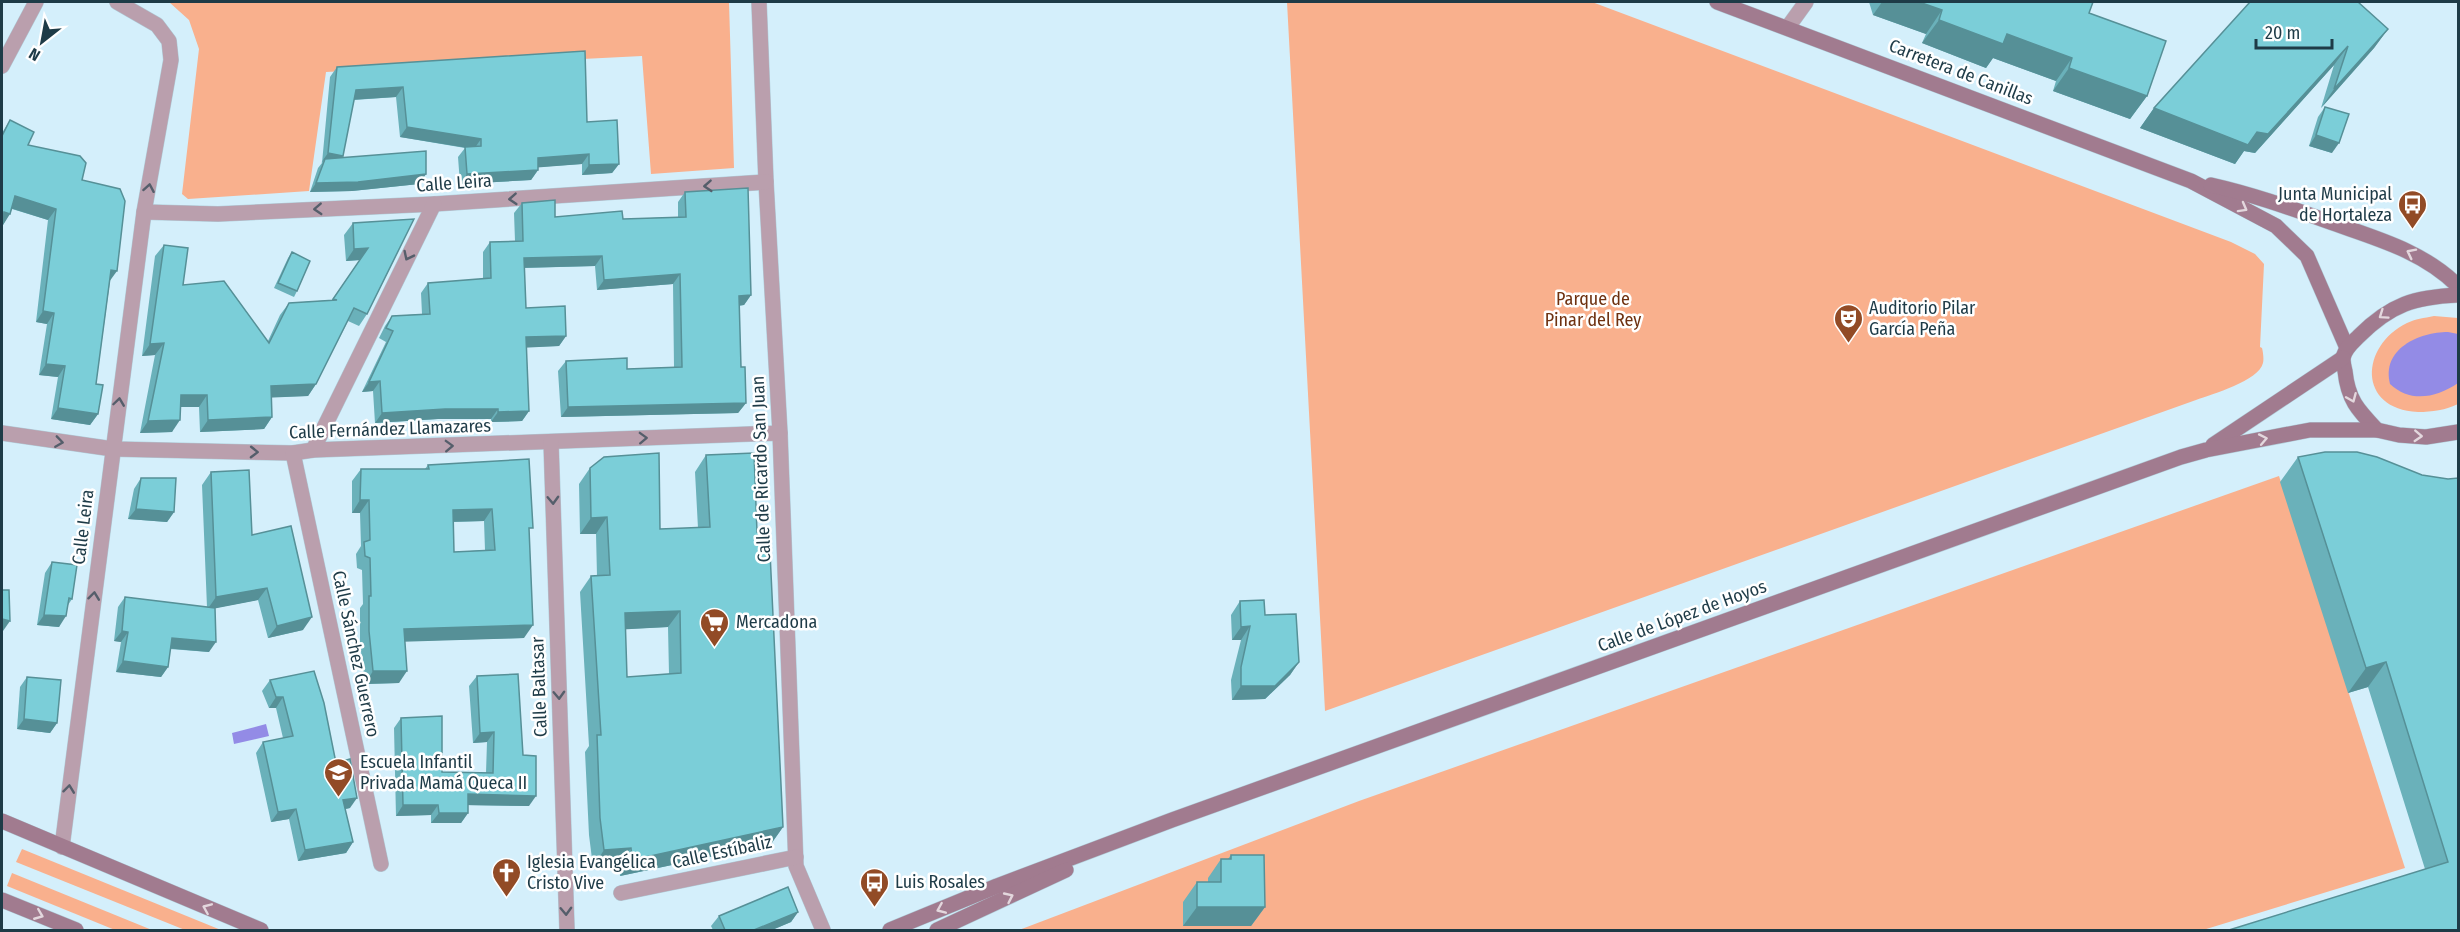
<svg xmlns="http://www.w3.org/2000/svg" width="2460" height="932" viewBox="0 0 2460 932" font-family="'Fira Sans Condensed',sans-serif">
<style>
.green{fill:#f9b08d}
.water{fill:#938be6}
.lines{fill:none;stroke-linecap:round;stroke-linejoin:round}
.street-casing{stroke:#b0cbd7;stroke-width:16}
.secondary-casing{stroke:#b0cbd7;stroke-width:16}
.street{stroke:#ba9fad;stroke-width:15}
.secondary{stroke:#a17b8f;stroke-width:15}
.wall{fill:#6ab1ba;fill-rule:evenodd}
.shaded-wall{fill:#569097}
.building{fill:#7bced8;stroke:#569097;stroke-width:1.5;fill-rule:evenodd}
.oneway{stroke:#555e6b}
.oneway2{stroke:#e3d7dd}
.labels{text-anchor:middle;stroke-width:5;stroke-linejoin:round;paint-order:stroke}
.street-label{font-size:18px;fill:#1e3b47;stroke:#fff}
.poi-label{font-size:18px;fill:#1e3b47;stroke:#fff;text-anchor:start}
.park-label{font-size:18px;fill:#6e3110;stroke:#fff}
</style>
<rect width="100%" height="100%" fill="#d4effb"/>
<g class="green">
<polygon points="169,2 729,2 734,168 651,174 642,56 326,72 309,191 188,199 182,194 199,49 189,20"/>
<path d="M1287,2H1592L2231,242L2255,254L2264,264L2260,347L2262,348C2263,352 2264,359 2263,363C2259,381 2212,394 2196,400L1325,711Z"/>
<path d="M2434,316L2458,318V404C2446,410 2432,412 2418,412C2357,409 2360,346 2407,323C2415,319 2424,318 2434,316Z"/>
<polygon points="2279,476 2405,868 2203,930 1019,930 1359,801"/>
<polygon points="22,849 221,930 185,930 16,862"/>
<polygon points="12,873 152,930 115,930 7,886"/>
</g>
<g class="water">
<path d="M2448,332L2458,334V383C2436,398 2410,403 2390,384C2381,349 2419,332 2448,332Z"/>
<polygon points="266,724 269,736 234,744 232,733"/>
</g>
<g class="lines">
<defs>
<g id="street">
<polyline points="759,2 766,182 780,433 796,866 823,930"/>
<polyline points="1788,27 1806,2"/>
<polyline points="2,66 36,2"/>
<polyline points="144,212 218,214 434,204 766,182"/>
<polyline points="2,433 113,449 293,453 313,450 780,433"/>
<polyline points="551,442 567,930"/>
<polyline points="313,450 434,204"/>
<polyline points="293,453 381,864"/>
<polyline points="62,847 144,212 171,60 169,41 157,25 117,2"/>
<polyline points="621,893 796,857"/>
</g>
<g id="secondary">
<polyline points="1717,2 2191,181 2276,226 2307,256 2347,348"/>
<path d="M2211,185C2251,194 2288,207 2327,221C2374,238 2422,250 2458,286"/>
<path d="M2377,430C2358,410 2348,400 2345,371C2344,367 2343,362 2343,358C2345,348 2353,342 2359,336C2391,304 2415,297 2458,295"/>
<polyline points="2213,445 2343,358"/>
<polyline points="2,821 261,930"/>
<polyline points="2,900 76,930"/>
<polyline points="890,930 997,886 1172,820 2181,457 2206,450 2310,430 2377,430 2399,435 2426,437 2458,432"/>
<polyline points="937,930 1066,870"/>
</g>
</defs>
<use href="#street" class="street-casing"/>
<use href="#secondary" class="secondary-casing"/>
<use href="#street" class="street"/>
<use href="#secondary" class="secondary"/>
</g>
<g class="wall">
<polygon points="1869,2 2093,2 2089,13 2147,96 2130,119 2053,91 2056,81 1993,58 1986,68 1922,43 1926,34 1873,15"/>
<polygon points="2388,29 2374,48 2321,108 2334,65 2255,153 2244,151 2235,164 2140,128 2154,108"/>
<polygon points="337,67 587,122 619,164 612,173 582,175 582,164 538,167 538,170 531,180 460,184 458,157 465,148 400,137 396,97 354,100 343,156 341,158 426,174 419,184 352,191 310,192 318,168 322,163 330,77"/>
<polygon points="2325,107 2332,153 2309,146 2318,117"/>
<polygon points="10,120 28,145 82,180 110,281 96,384 98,414 90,425 51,419 58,377 39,375 47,324 36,322 48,220 12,209 3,225 2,224 2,133"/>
<polygon points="685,192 751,295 744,305 739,306 741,367 746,403 738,413 561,417 558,371 566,361 627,369 674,367 673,284 597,290 595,266 524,268 526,308 566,336 559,346 526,347 529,411 522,421 491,422 491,419 438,419 375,423 373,391 362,392 386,342 379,338 385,326 392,316 422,314 421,293 428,283 483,279 483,252 490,242 515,241 514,213 522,203 555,217 623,219 678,217 678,202"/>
<polygon points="414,219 367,314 359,326 348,321 316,384 308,396 271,397 272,417 264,429 200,432 199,407 181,407 172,432 140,433 155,355 142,356 155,256 164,245 183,285 268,341 280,315 289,303 332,300 360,260 346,261 344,235 353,223"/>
<polygon points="292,252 297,291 294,297 274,288 288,258"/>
<path d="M706,455L757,532L783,827L771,844L620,876L619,864L593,867L589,835L585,752L589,746L580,592L591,576H597L596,534H580L579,484L590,468L660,529L698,528L695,472ZM668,627L669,674L627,677L625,629Z"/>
<polygon points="2298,457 2448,479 2458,930 2425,869 2368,687 2348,693 2280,482"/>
<path d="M428,465L529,534L524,638L405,641L399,683L365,684L360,643V608L363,604L362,570L357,568L356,554L361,546L360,513H352V481L361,469H425ZM484,521L485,550L454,552L453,522Z"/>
<polygon points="211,472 252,535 303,630 268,638 258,600 215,608 209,652 170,649 168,667 161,677 116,672 121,642 114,641 118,607 125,597 207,607 202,485"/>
<polygon points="141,478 174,512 167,522 128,519 134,489"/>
<polygon points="52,562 72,599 68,605 59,627 37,625 45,573"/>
<polygon points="1240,601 1265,615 1299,662 1290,675 1265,699 1232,700 1231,680 1241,640 1232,640 1231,615"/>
<polygon points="477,676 523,755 529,806 468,805 468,813 461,823 431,823 431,815 396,816 394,728 401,718 442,772 486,773 487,742 473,743 469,686"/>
<polygon points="27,677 57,723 50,733 17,729 20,687"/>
<polygon points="270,680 336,763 350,808 345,809 353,842 346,853 298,861 289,819 271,822 256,753 263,742 283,738 276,708 269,708 262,691"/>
<polygon points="1231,855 1265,907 1251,926 1183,926 1183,902 1197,882 1208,882 1208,878 1221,859 1228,859"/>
<polygon points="798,912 791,922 772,930 713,930 711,926 719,916"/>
</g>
<g class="shaded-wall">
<polygon points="1882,2 1919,2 1942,10 1926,34 1873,15"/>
<polygon points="1939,20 2007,34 2072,58 2056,81 1993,58 1986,68 1922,43"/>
<polygon points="2388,29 2374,48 2321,108 2334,89"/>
<polygon points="2348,46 2334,65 2255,153 2244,151 2235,164 2140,128 2154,108 2257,132"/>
<polygon points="2069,68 2147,96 2130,119 2053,91"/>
<polygon points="403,87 396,97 349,100 356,90"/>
<polygon points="407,127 481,139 474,149 400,137"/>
<polygon points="2316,135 2339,143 2332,153 2309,146"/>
<polygon points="328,153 343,156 336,165 325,159 321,163"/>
<polygon points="589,154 582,164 531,168 538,158"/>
<polygon points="619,164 612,173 582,175 589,165"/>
<polygon points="538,170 531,180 460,184 467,174"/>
<polygon points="426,174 419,184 352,191 310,192 316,183"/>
<polygon points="15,196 56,209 48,220 7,207"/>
<polygon points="4,212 10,214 3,225 2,224 2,216"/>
<polygon points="368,248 360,260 346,261 354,249"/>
<polygon points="602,256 595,266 516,268 524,258"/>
<polygon points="111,270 117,271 109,282"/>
<polygon points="680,274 673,284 597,290 604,280"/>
<polygon points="751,295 744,305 732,306 739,296"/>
<polygon points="43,311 54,313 47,324 36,322"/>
<polygon points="566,336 559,346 519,348 526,337"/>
<polygon points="164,343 155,355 142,356 150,344"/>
<polygon points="46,364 65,366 58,377 39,375"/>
<polygon points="380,381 373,391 362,392 369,382"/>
<polygon points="316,384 308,396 262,398 271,386"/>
<polygon points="181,395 207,395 199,407 173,407"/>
<polygon points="746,403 738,413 561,417 568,407"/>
<polygon points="58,408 98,414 90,425 51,419"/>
<polygon points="445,409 498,409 491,419 438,419 375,423 382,413"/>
<polygon points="529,411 522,421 491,422 498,412"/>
<polygon points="272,417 264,429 200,432 208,420"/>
<polygon points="180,420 172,432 140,433 148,421"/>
<polygon points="360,500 369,500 360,513 352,513"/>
<polygon points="136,509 174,512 167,522 128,519"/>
<polygon points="492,509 484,521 444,522 453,510"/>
<polygon points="607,517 596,534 580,534 591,518"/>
<polygon points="267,588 258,600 207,610 216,597"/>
<polygon points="680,611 668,627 613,630 625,613"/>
<polygon points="44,615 66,616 59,627 37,625"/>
<polygon points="312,617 303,630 268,638 277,626"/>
<polygon points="2,619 10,621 3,631 2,631"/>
<polygon points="533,625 524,638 395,642 404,629"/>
<polygon points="1250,626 1241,640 1232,640 1241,627"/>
<polygon points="122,631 128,632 121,642 114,641"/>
<polygon points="172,638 216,642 209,652 164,648"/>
<polygon points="123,661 168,667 161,677 116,672"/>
<polygon points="1299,662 1290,675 1265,699 1232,700 1241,686"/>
<polygon points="2386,662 2368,687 2348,693 2366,668"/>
<polygon points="373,671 407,671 399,683 365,684"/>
<polygon points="276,697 283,697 276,708 269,708"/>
<polygon points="24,719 57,723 50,733 17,729"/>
<polygon points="494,732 487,742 473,743 480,733"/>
<polygon points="468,794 536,796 529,806 461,805"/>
<polygon points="357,798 350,808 336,811 343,800"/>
<polygon points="403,805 438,805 431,815 396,816"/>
<polygon points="296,809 289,819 271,822 278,812"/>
<polygon points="439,813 468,813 461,823 431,823"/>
<polygon points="783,827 771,844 620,876 632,860"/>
<polygon points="353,842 346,853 298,861 305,850"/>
<polygon points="631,848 619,864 593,867 604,850"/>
<polygon points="1197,907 1265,907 1251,926 1183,926"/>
<polygon points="798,912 791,922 772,930 754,930"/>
</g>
<g class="building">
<polygon points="1919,2 2093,2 2089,13 2166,41 2147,96 2069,68 2072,58 2007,34 2003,44 1939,20 1942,10"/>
<polygon points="2250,2 2358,2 2388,29 2334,89 2348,46 2268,134 2257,132 2248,145 2154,108"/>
<polygon points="585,51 587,122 617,120 619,164 589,165 589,154 538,158 538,170 467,174 465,147 481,146 481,139 407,127 403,87 356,90 343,156 328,153 337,67"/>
<polygon points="2325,107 2349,114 2339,143 2316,135"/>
<polygon points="10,120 34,132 28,145 80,156 86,163 82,180 120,189 125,201 117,271 111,270 96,384 103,385 98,414 58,408 65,366 46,364 54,313 43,311 56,209 15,196 10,214 4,212 2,221 2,136"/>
<polygon points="426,151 426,174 358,182 316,183 325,159"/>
<polygon points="748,188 751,295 739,296 741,367 745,367 746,403 568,407 566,361 627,358 627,369 682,367 680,274 604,280 602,256 524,258 526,308 565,306 566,336 526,337 529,411 498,412 498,409 445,409 382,413 380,381 369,382 393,331 386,328 392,316 430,314 428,283 491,278 490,242 523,241 522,203 555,200 555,217 622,211 623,219 686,217 685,192"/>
<polygon points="414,219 367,314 354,308 316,384 271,386 272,417 208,420 207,395 181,395 180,420 148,421 164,343 150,344 164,245 188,248 183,285 224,281 269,343 289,303 337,300 333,299 368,248 354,249 353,223"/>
<polygon points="292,252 310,261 297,291 278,283"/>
<polygon points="2325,452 2357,452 2377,457 2422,475 2448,479 2458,478 2458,930 2229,930 2448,862 2386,662 2366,668 2298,457"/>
<path d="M659,453L660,529L710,527L706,455L754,453L757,532L769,531L783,827L632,860L631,848L604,850L600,818L597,735H601L591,576L610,575L607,517L591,518L590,468L604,457ZM680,611L681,673L627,677L625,613Z"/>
<path d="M529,459L533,528H529L533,625L404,629L407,671H373L369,631V596H371L370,558L365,556L364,542L370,540L369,500H360L361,469H429L428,465ZM492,509L495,550L454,552L453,510Z"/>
<polygon points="249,470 252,535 291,526 312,617 277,626 267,588 216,597 211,472"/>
<polygon points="141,478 176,478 174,512 136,509"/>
<polygon points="52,562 77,565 72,599 69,598 66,616 44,615"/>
<polygon points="2,590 9,590 10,621 2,619"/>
<polygon points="125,597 215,608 216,642 172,638 168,667 123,661 128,632 122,631"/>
<polygon points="1264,600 1265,615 1296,614 1299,662 1275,686 1241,686 1241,667 1250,626 1241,627 1240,601"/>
<polygon points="314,671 324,703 336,763 350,759 357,798 343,800 353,842 305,850 296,809 278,812 263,742 293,736 283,697 276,697 270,680"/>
<polygon points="518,674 523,755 536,756 536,796 468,794 468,813 439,813 438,805 403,805 401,718 442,716 442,772 493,773 494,732 480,733 477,676"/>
<polygon points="27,677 61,680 57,723 24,719"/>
<polygon points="1231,855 1264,855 1265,907 1197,907 1197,882 1221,882 1221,859 1231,859"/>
<polygon points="788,887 798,912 754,930 725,930 719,916"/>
</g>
<defs><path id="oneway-chevron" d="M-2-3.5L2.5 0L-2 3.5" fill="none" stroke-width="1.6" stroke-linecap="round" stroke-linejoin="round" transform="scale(1.5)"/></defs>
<g class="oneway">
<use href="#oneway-chevron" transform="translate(708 186) rotate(176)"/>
<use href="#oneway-chevron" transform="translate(149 188) rotate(-80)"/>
<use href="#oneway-chevron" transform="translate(513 199) rotate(176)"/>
<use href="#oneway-chevron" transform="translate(318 209) rotate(177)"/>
<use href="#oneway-chevron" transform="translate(408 256) rotate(116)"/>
<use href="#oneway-chevron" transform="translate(119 402) rotate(-82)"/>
<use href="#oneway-chevron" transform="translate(643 438) rotate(-2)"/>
<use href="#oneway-chevron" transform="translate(59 442) rotate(8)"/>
<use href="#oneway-chevron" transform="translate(449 446) rotate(-2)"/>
<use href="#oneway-chevron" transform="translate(254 452) rotate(1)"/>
<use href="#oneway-chevron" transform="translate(553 500) rotate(88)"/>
<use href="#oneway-chevron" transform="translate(94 596) rotate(-83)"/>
<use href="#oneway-chevron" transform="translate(559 695) rotate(88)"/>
<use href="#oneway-chevron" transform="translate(69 789) rotate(-83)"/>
<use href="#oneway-chevron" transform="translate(566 911) rotate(88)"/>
</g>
<g class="oneway2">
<use href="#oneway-chevron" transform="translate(2243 208) rotate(29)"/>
<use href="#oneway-chevron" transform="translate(2411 253) rotate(-153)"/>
<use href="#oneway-chevron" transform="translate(2383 315) rotate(145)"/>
<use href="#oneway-chevron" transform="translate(2352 398) rotate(67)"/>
<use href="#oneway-chevron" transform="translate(2418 436) rotate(3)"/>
<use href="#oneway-chevron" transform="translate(2263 439) rotate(-11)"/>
<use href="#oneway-chevron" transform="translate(1009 897) rotate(-25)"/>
<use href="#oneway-chevron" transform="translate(207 908) rotate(-157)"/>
<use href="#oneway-chevron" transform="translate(941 909) rotate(157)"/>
<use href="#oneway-chevron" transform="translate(39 915) rotate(22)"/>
</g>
<defs>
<symbol id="bus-pin" viewBox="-11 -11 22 30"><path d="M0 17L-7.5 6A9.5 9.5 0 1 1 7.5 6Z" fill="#924b26" stroke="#fff"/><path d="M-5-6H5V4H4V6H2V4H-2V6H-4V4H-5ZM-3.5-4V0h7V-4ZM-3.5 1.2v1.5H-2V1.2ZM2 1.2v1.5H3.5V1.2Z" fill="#fff"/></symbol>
<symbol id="theatre-pin" viewBox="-11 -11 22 30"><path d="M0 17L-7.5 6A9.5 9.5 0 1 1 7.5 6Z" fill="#924b26" stroke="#fff"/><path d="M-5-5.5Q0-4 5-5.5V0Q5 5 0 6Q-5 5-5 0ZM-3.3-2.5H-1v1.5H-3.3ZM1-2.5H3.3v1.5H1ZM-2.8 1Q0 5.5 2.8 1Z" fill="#fff"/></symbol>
<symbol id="supermarket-pin" viewBox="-11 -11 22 30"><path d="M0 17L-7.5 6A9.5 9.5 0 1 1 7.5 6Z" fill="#924b26" stroke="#fff"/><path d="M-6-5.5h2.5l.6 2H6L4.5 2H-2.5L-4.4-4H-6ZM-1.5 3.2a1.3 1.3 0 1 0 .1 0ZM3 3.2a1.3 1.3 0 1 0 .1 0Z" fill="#fff"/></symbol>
<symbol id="school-pin" viewBox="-11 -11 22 30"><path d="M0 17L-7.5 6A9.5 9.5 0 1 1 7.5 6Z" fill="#924b26" stroke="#fff"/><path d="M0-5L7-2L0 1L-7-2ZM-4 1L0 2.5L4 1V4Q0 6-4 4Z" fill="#fff"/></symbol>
<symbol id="church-pin" viewBox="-11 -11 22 30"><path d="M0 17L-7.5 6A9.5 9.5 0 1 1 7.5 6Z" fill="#924b26" stroke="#fff"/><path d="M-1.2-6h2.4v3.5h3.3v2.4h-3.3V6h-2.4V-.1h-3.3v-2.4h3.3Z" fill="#fff"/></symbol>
</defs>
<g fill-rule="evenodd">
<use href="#bus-pin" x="2396" y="188" width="33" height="45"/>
<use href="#theatre-pin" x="1832" y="302" width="33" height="45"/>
<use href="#supermarket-pin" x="698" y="606" width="33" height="45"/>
<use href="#school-pin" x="322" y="756" width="33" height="45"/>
<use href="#church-pin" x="490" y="856" width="33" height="45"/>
<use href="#bus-pin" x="858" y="866" width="33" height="45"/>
</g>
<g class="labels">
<g class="street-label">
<text transform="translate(1961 72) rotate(21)" y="6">Carretera de Canillas</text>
<text transform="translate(454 183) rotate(-4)" y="6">Calle Leira</text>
<text transform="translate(390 429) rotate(-2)" y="6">Calle Fernández Llamazares</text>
<text transform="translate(761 469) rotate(-92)" y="6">Calle de Ricardo San Juan</text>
<text transform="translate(83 527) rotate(-83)" y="6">Calle Leira</text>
<text transform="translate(1682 616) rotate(-20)" y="6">Calle de López de Hoyos</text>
<text transform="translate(356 654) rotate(78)" y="6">Calle Sánchez Guerrero</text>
<text transform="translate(539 687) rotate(-92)" y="6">Calle Baltasar</text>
<text transform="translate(722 852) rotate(-12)" y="6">Calle Estíbaliz</text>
</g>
<g class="poi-label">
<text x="2392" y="200" text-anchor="end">Junta Municipal<tspan x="2392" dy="21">de Hortaleza</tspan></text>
<text x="1869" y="314">Auditorio Pilar<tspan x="1869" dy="21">García Peña</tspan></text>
<text x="736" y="628">Mercadona</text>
<text x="360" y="768">Escuela Infantil<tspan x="360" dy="21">Privada Mamá Queca II</tspan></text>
<text x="527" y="868">Iglesia Evangélica<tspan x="527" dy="21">Cristo Vive</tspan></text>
<text x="895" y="888">Luis Rosales</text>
</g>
<g class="park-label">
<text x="1593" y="305">Parque de<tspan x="1593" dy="21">Pinar del Rey</tspan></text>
</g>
</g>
<rect width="2460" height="932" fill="none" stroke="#1e3b47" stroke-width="6"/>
<g transform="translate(42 42) rotate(211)" stroke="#ffffff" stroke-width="4.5" paint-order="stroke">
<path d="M0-4.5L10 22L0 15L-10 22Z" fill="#1e3b47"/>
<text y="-9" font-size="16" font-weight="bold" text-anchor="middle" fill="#1e3b47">N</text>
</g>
<path d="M2256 39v9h76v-9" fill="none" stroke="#1e3b47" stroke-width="3"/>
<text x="2265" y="39" font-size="18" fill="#1e3b47" stroke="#ffffff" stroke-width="4.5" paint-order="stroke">20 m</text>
</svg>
